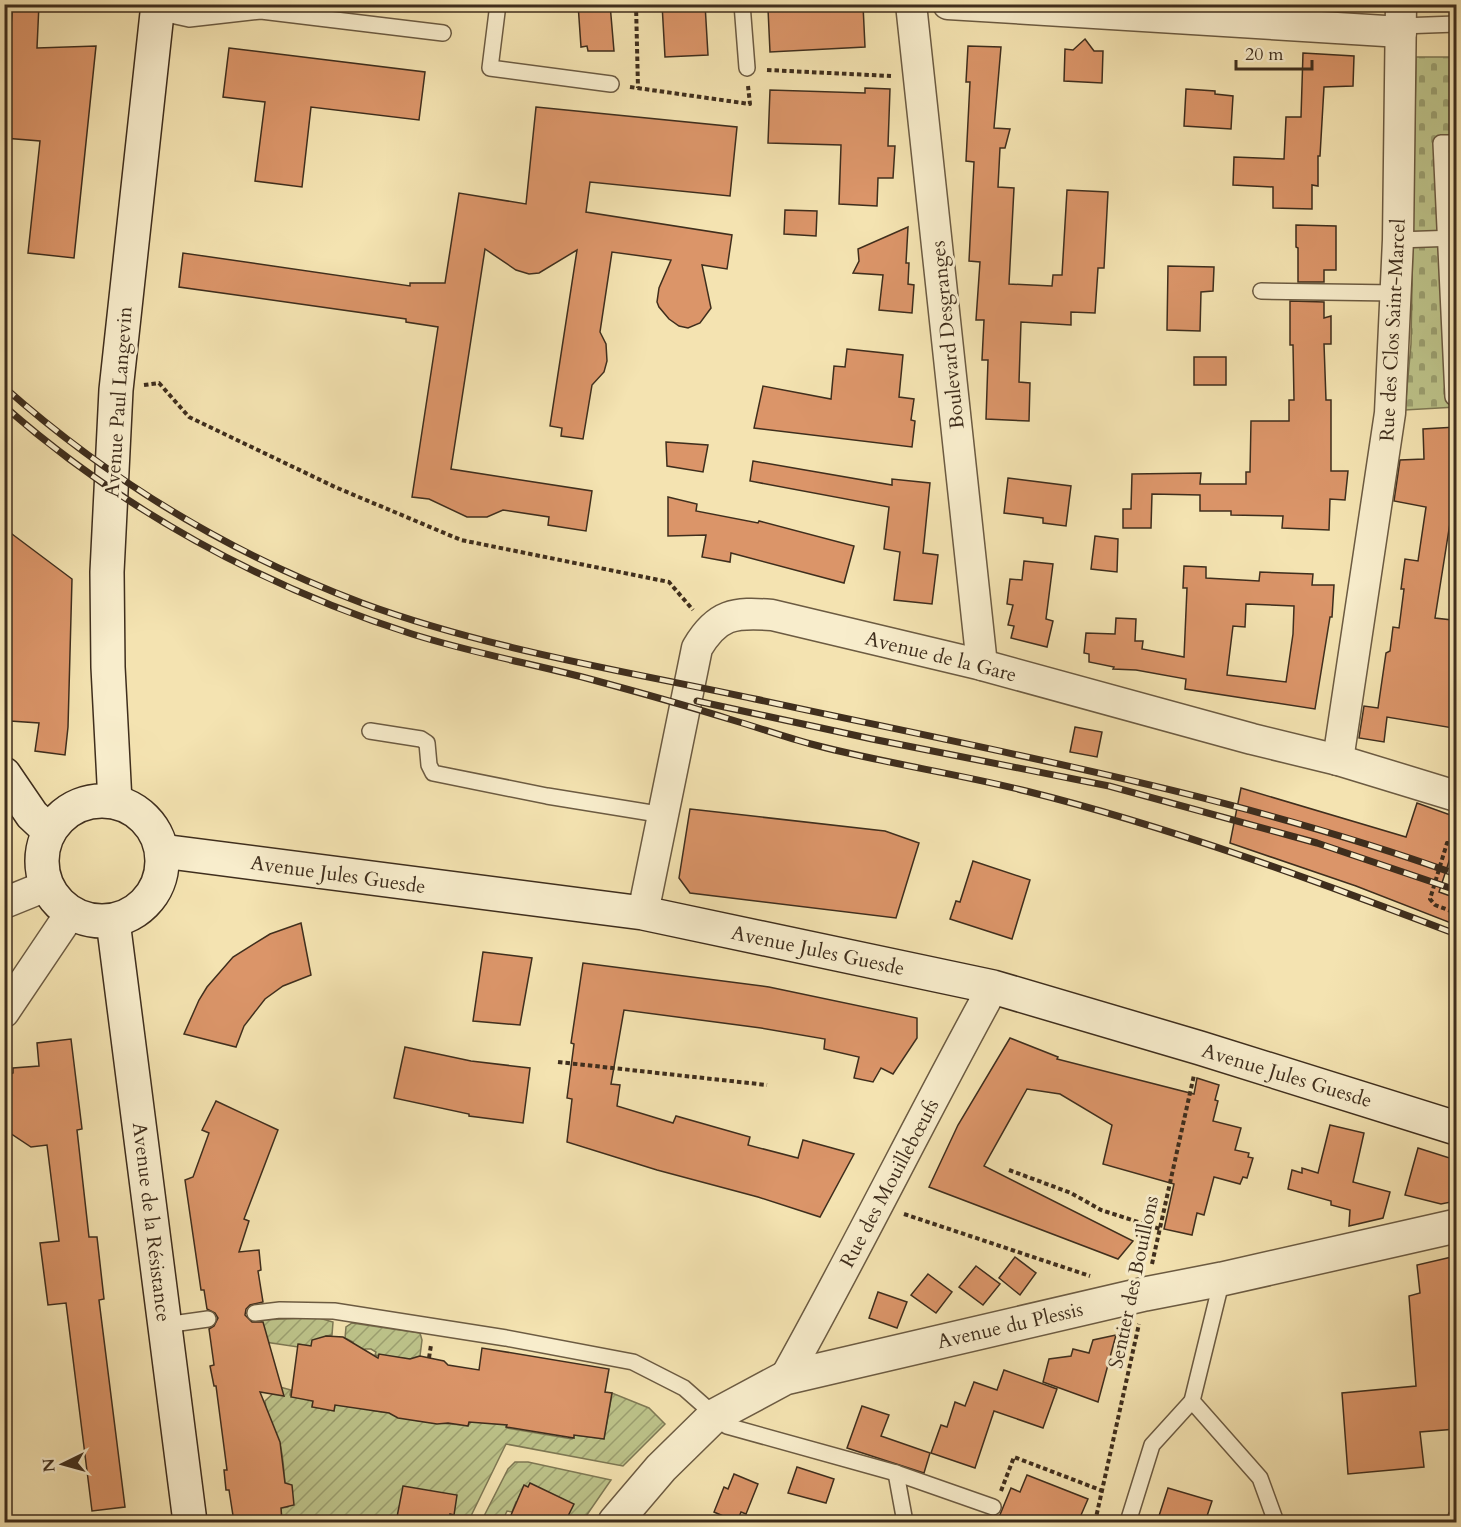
<svg xmlns="http://www.w3.org/2000/svg" width="1461" height="1527" viewBox="0 0 1461 1527" font-family="Cardo,serif">
<style>
.cemetery{fill:url(#cemetery-stones);stroke:#7e7854;stroke-width:1.5}
.garden{fill:url(#garden-furrows);stroke:#7e7854;stroke-width:1.5}
.building{fill:#db9569;stroke:#3f2e1d;stroke-width:1.5;fill-rule:evenodd}
.lines{fill:none;stroke-linecap:round;stroke-linejoin:round}
.service-casing{stroke:#6c5b42;stroke-width:18}
.minor-casing{stroke:#6c5b42;stroke-width:33}
.tertiary-casing{stroke:#6c5b42;stroke-width:36}
.secondary-casing{stroke:#3f2e1d;stroke-width:36}
.path{stroke:#3f2e1d;stroke-width:4;stroke-dasharray:4.5 3;stroke-linecap:butt}
.service{stroke:#f8edcc;stroke-width:15}
.minor{stroke:#f8edcc;stroke-width:30}
.tertiary{stroke:#f8edcc;stroke-width:33}
.secondary{stroke:#f8edcc;stroke-width:33}
.rail-casing{stroke:#3f2e1d;stroke-width:7}
.rail{stroke:#f8edcc;stroke-width:4.5;stroke-dasharray:14;stroke-linecap:butt}
.labels{text-anchor:middle;stroke-width:6;stroke-linejoin:round;paint-order:stroke}
.street-label{font-size:20px;fill:#3f2e1d;stroke:#f8edcc}
</style>
<defs>
<pattern id="cemetery-stones" width="16" height="16" patternUnits="userSpaceOnUse" patternTransform="scale(1.5)"><rect width="16" height="16" fill="#bdc38a"/><path d="M2 7V4a2 2 0 0 1 4 0v3zM10 15v-3a2 2 0 0 1 4 0v3z" fill="#9b9f70"/></pattern>
<pattern id="garden-furrows" width="10" height="10" patternUnits="userSpaceOnUse" patternTransform="scale(1.5)"><rect width="10" height="10" fill="#bdc38a"/><path d="M-1 1l2-2M0 10L10 0M9 11l2-2" fill="none" stroke="#9b9f70"/></pattern>
</defs>
<rect width="100%" height="100%" fill="#f4e3b1"/>
<filter id="stains"><feTurbulence type="fractalNoise" baseFrequency=".00333" numOctaves="4"/><feColorMatrix values="0 0 0 0 .2 0 0 0 0 .09 0 0 0 0 .02 0 0 0 .5 -.17"/></filter>
<radialGradient id="worn" r=".72"><stop offset=".6" stop-color="#630" stop-opacity="0"/><stop offset="1" stop-color="#630" stop-opacity=".3"/></radialGradient>
<polygon class="cemetery" points="1416,57 1456,57 1456,407 1405,410 1411,344"/>
<g class="garden">
<polygon points="306,1318 319,1318 333,1322 332,1335 326,1336 311,1346 299,1344 298,1347 265,1342 261,1320"/>
<polygon points="352,1323 420,1333 422,1340 420,1356 410,1359 375,1355 376,1352 371,1349 365,1349 364,1353 353,1348 353,1342 345,1338 346,1327"/>
<path d="M280,1387L291,1390L290,1395L308,1398V1400L313,1401L312,1407L334,1411L335,1405L370,1407V1410L382,1412L383,1409C415,1425 435,1421 468,1426L471,1422L507,1423V1428L572,1439L574,1435L604,1439L612,1393L649,1408L665,1424L623,1466L506,1444L468,1522H282L281,1508L288,1507C291,1498 294,1495 291,1485L285,1483C283,1463 283,1436 268,1424L265,1401Z"/>
<polygon points="515,1462 528,1462 611,1480 582,1522 565,1522 573,1504 530,1484 528,1487 524,1486 518,1500 520,1504 516,1502 512,1512 507,1511 502,1522 481,1522 508,1469"/>
</g>
<g class="building">
<polygon points="13,4 39,4 37,48 96,46 74,258 28,253 40,141 4,138 4,97"/>
<polygon points="578,4 610,4 614,51 588,51 587,46 581,47"/>
<polygon points="662,4 705,4 708,55 665,57"/>
<polygon points="863,5 865,47 770,52 768,9"/>
<polygon points="1085,39 1094,51 1103,51 1102,83 1064,81 1065,49 1073,50"/>
<polygon points="968,46 1001,47 994,128 1010,129 1005,148 1000,148 998,187 1014,188 1009,284 1052,286 1053,275 1062,275 1067,190 1108,192 1104,268 1098,268 1095,313 1071,312 1071,325 1021,322 1019,382 1030,383 1029,421 986,419 988,360 982,360 984,320 976,320 980,262 969,261 974,162 966,161 970,82 966,82"/>
<polygon points="229,48 425,72 419,120 311,107 302,187 255,181 265,102 223,97"/>
<polygon points="1303,53 1354,56 1353,86 1324,87 1320,156 1318,156 1318,186 1312,185 1312,209 1273,208 1273,187 1233,185 1234,157 1284,159 1286,117 1301,117"/>
<polygon points="865,88 890,89 888,146 895,146 893,178 878,178 877,206 839,204 841,145 768,143 770,90 865,93"/>
<polygon points="1186,89 1215,91 1215,94 1233,96 1231,129 1184,126"/>
<polygon points="536,107 737,127 730,196 590,182 586,212 732,235 727,269 702,265 711,308 700,323 688,328 679,326 669,319 659,307 657,302 659,288 671,260 612,252 600,332 606,344 607,361 604,372 592,385 583,439 561,436 562,428 550,426 577,250 539,273 529,274 516,270 485,249 451,469 592,491 586,531 548,525 549,517 503,510 487,517 467,517 429,499 412,497 438,327 406,322 406,319 179,287 183,253 410,286 410,283 445,283 459,193 526,204"/>
<polygon points="785,210 817,211 816,236 784,234"/>
<polygon points="1296,225 1336,226 1336,270 1324,270 1324,282 1298,282 1298,248 1296,247"/>
<polygon points="908,227 906,263 909,263 908,284 914,285 912,313 879,310 883,275 853,273 859,261 858,249"/>
<polygon points="1168,266 1214,267 1213,291 1201,292 1200,331 1167,330"/>
<polygon points="1290,301 1324,302 1324,318 1331,316 1331,344 1324,344 1326,400 1331,400 1331,471 1348,471 1345,500 1330,499 1329,530 1282,528 1283,516 1231,515 1231,511 1200,511 1200,495 1152,494 1151,528 1123,528 1123,509 1131,509 1132,474 1201,473 1200,484 1246,484 1246,472 1250,472 1251,421 1289,421 1289,400 1294,400 1293,345 1290,345"/>
<polygon points="847,349 903,355 899,397 914,399 911,420 915,421 912,447 754,428 763,386 831,399 834,366 845,367"/>
<rect x="1194" y="357" width="32" height="28"/>
<polygon points="1456,427 1456,529 1450,523 1435,618 1452,620 1450,634 1456,635 1456,704 1453,728 1387,717 1384,742 1359,738 1364,706 1378,708 1386,653 1390,651 1393,627 1399,628 1404,589 1401,589 1405,559 1418,561 1426,507 1394,501 1400,460 1424,459 1423,429"/>
<polygon points="666,442 708,445 703,472 667,466"/>
<polygon points="753,461 892,485 892,479 930,483 923,553 938,555 932,604 894,600 900,552 884,549 889,507 750,481"/>
<polygon points="1008,478 1071,486 1066,526 1043,523 1043,518 1004,513"/>
<polygon points="668,497 697,504 696,511 758,523 759,521 854,546 844,583 731,553 730,562 702,557 706,535 668,536"/>
<polygon points="4,528 72,579 68,727 65,755 35,751 39,723 10,721 4,711"/>
<polygon points="1095,536 1118,539 1117,572 1091,569"/>
<polygon points="1024,561 1053,564 1046,619 1053,621 1047,647 1011,638 1014,626 1008,625 1013,605 1007,604 1010,579 1022,580"/>
<path d="M1184,566L1206,567V578L1259,581L1260,572L1313,574L1312,585H1334L1332,617H1330L1315,709L1185,689L1186,679L1136,670L1113,669L1114,667L1089,662V654L1084,653L1086,633L1115,634L1116,618L1136,619L1135,641H1143L1142,649L1184,657L1187,588H1183ZM1246,604L1294,606L1293,634L1286,682L1227,675L1233,626L1245,627Z"/>
<polygon points="1075,727 1102,732 1097,757 1070,752"/>
<polygon points="1241,788 1406,837 1417,803 1456,817 1456,854 1452,852 1439,892 1456,898 1456,925 1356,886 1230,843"/>
<polygon points="690,809 885,831 919,843 896,918 690,893 679,878"/>
<polygon points="973,861 1030,880 1012,939 950,919 956,901 960,902"/>
<polygon points="301,923 311,975 283,986 265,999 244,1026 236,1047 184,1034 199,1000 207,987 233,957 270,934"/>
<polygon points="483,952 532,958 520,1025 473,1021"/>
<polygon points="583,963 769,987 917,1018 917,1038 893,1074 881,1068 873,1082 854,1078 859,1057 824,1049 825,1039 761,1028 624,1010 611,1084 620,1085 617,1106 673,1123 676,1116 750,1137 748,1145 798,1158 803,1140 854,1154 820,1217 758,1197 657,1170 567,1142 572,1099 567,1098 574,1044 571,1043"/>
<polygon points="1010,1038 1058,1057 1057,1059 1194,1094 1197,1078 1219,1085 1215,1100 1218,1101 1213,1121 1241,1128 1235,1150 1249,1153 1248,1157 1253,1158 1247,1178 1243,1177 1240,1184 1214,1177 1204,1215 1197,1213 1192,1235 1164,1229 1174,1184 1103,1164 1112,1125 1060,1094 1027,1089 984,1166 1133,1241 1118,1259 929,1187 958,1125"/>
<polygon points="71,1039 82,1129 77,1130 89,1237 97,1237 104,1299 99,1300 125,1507 92,1511 66,1303 48,1305 40,1243 59,1241 47,1145 31,1147 4,1129 4,1082 10,1074 13,1073 13,1068 39,1066 37,1043"/>
<polygon points="405,1047 471,1061 530,1068 523,1123 469,1116 469,1114 394,1098"/>
<polygon points="216,1101 278,1130 244,1219 249,1221 239,1252 259,1250 261,1270 258,1271 263,1302 250,1305 246,1309 245,1315 252,1322 263,1322 284,1396 260,1392 280,1442 285,1483 292,1485 294,1505 281,1508 282,1522 234,1522 229,1490 226,1490 224,1470 227,1470 216,1386 214,1386 210,1366 214,1365 209,1329 214,1326 218,1318 215,1313 207,1309 204,1290 201,1290 185,1180 193,1177 209,1133 202,1130"/>
<polygon points="1330,1125 1364,1133 1353,1182 1390,1192 1383,1218 1349,1226 1350,1210 1331,1205 1331,1201 1288,1189 1292,1170 1302,1173 1302,1168 1318,1173"/>
<polygon points="1418,1148 1456,1160 1456,1201 1441,1204 1405,1195"/>
<polygon points="1456,1256 1456,1429 1420,1432 1424,1467 1348,1474 1342,1393 1416,1386 1409,1296 1420,1293 1417,1265"/>
<polygon points="1015,1257 1036,1273 1020,1295 999,1278"/>
<polygon points="976,1266 1000,1284 983,1305 959,1287"/>
<polygon points="928,1274 952,1292 936,1313 911,1295"/>
<polygon points="878,1292 907,1302 897,1328 869,1318"/>
<polygon points="1116,1335 1098,1402 1043,1382 1049,1359 1071,1356 1073,1349 1089,1353 1093,1340"/>
<polygon points="326,1336 343,1337 378,1358 379,1354 410,1359 420,1356 444,1361 448,1365 479,1370 482,1348 609,1369 605,1392 612,1393 604,1439 574,1435 574,1438 506,1427 507,1425 469,1422 468,1426 448,1423 437,1424 398,1418 389,1413 335,1405 334,1411 312,1407 313,1401 291,1397 298,1344 311,1346 312,1340"/>
<polygon points="1004,1370 1057,1389 1043,1428 994,1411 975,1468 931,1453 941,1425 947,1427 955,1402 965,1406 974,1382 997,1390"/>
<polygon points="862,1406 889,1415 881,1436 930,1453 924,1473 847,1448"/>
<polygon points="797,1467 834,1479 826,1503 788,1493"/>
<polygon points="734,1474 758,1484 746,1514 741,1512 737,1522 714,1512 724,1487 728,1489"/>
<polygon points="1027,1475 1088,1499 1078,1522 997,1522 1011,1488 1020,1492"/>
<polygon points="530,1483 574,1504 565,1522 508,1522 524,1485 528,1487"/>
<polygon points="403,1486 457,1495 454,1515 450,1514 449,1522 396,1522"/>
<polygon points="1168,1488 1212,1501 1205,1522 1157,1522"/>
</g>
<g class="lines">
<defs>
<g id="service">
<polyline points="498,4 490,68 611,84"/>
<polyline points="742,4 747,68"/>
<polyline points="157,12 189,19 261,11 443,33"/>
<polyline points="1401,26 1456,24"/>
<polyline points="1398,240 1456,238"/>
<polyline points="1261,291 1396,293"/>
<polyline points="1453,397 1441,143 1456,143"/>
<polyline points="370,731 421,739 427,743 429,765 433,773 547,796 664,815"/>
<polyline points="1222,1279 1192,1401 1260,1478 1276,1522"/>
<polyline points="255,1313 280,1310 334,1311 506,1338 633,1362 684,1388 727,1426 896,1473 993,1507"/>
<polyline points="165,1325 208,1319"/>
<polyline points="896,1473 905,1522"/>
<polyline points="1128,1522 1152,1445 1192,1401"/>
<polyline points="1455,1522 1456,1517"/>
</g>
<g id="minor">
<polyline points="911,4 982,665"/>
<polyline points="948,4 1401,32"/>
<polyline points="1338,760 1390,413 1398,240 1401,4"/>
<polyline points="4,903 46,886"/>
<path d="M643,913L697,648C717,614 734,612 772,615L982,665L1252,739L1338,760L1456,796"/>
<polyline points="4,1012 70,914"/>
<path d="M785,1378C857,1249 922,1116 993,987"/>
</g>
<polyline id="tertiary" points="615,1522 661,1468 714,1416 785,1378 1145,1294 1222,1279 1456,1226"/>
<g id="secondary">
<polyline points="4,774 32,815 49,831"/>
<circle cx="102" cy="861" r="60"/>
<polyline points="115,802 108,667 107,572 116,390 158,4"/>
<polyline points="162,851 643,913 993,987 1200,1048 1456,1128"/>
<polyline points="113,921 190,1522"/>
</g>
</defs>
<use href="#service" class="service-casing"/>
<use href="#minor" class="minor-casing"/>
<use href="#tertiary" class="tertiary-casing"/>
<use href="#secondary" class="secondary-casing"/>
<g class="path">
<polyline points="636,4 638,88"/>
<polyline points="767,70 891,76"/>
<polyline points="630,87 750,104 748,86"/>
<polyline points="144,385 159,383 189,417 335,487 461,540 669,582 693,610"/>
<polyline points="1456,846 1447,843 1430,899 1435,905 1456,913"/>
<polyline points="558,1062 767,1085"/>
<polyline points="1009,1170 1071,1193 1101,1210 1160,1229"/>
<polyline points="904,1214 1090,1276"/>
<polyline points="1152,1264 1194,1075"/>
<polyline points="429,1358 431,1345"/>
<polyline points="1001,1491 1014,1457 1103,1491"/>
<polyline points="923,1520 942,1519 948,1522"/>
<polyline points="449,1521 464,1522"/>
<polyline points="1095,1522 1139,1324"/>
</g>
<use href="#service" class="service"/>
<use href="#minor" class="minor"/>
<use href="#tertiary" class="tertiary"/>
<use href="#secondary" class="secondary"/>
<defs>
<g id="rail">
<path d="M4,387C109,480 231,554 362,603C487,649 625,671 755,699C990,750 1230,793 1456,874"/>
<path d="M4,406C121,509 263,587 412,634C469,652 528,663 586,678C634,691 682,704 729,719C757,727 784,737 811,744C882,763 955,773 1026,791C1171,827 1316,881 1456,934"/>
<polyline points="697,701 872,739 1109,786 1317,843 1456,890"/>
</g>
</defs>
<use href="#rail" class="rail-casing"/>
<use href="#rail" class="rail"/>
</g>
<g class="labels">
<g class="street-label">
<text transform="translate(1392 330) rotate(-87)" y="7">Rue des Clos Saint-Marcel</text>
<text transform="translate(947 335) rotate(-96)" y="7">Boulevard Desgranges</text>
<text transform="translate(118 402) rotate(-86)" y="7">Avenue Paul Langevin</text>
<text transform="translate(941 656) rotate(14)" y="7">Avenue de la Gare</text>
<text transform="translate(338 874) rotate(8)" y="7">Avenue Jules Guesde</text>
<text transform="translate(818 950) rotate(12)" y="7">Avenue Jules Guesde</text>
<text transform="translate(1287 1075) rotate(17)" y="7">Avenue Jules Guesde</text>
<text transform="translate(889 1183) rotate(-62)" y="7">Rue des Mouillebœufs</text>
<text transform="translate(152 1222) rotate(83)" y="7">Avenue de la Résistance</text>
<text transform="translate(1133 1282) rotate(-78)" y="7">Sentier des Bouillons</text>
<text transform="translate(1010 1325) rotate(-13)" y="7">Avenue du Plessis</text>
</g>
</g>
<rect width="1461" height="1527" fill="none" stroke="#f4e3b1" stroke-width="24"/>
<rect x="6" y="6" width="1449" height="1515" fill="none" stroke="#3f2e1d" stroke-width="3"/>
<rect x="12" y="12" width="1437" height="1503" fill="none" stroke="#3f2e1d" stroke-width="1.5"/>
<g transform="translate(63 1464) rotate(265)" stroke="#f8edcc" stroke-width="4.5" paint-order="stroke">
<path d="M0-4.5L10 22L0 15L-10 22Z" fill="#3f2e1d"/>
<text y="-9" font-size="16" font-weight="bold" text-anchor="middle" fill="#3f2e1d">N</text>
</g>
<path d="M1236 60v9h76v-9" fill="none" stroke="#3f2e1d" stroke-width="3"/>
<text x="1245" y="60" font-size="18" fill="#3f2e1d" stroke="#f8edcc" stroke-width="4.5" paint-order="stroke">20 m</text>
<rect width="100%" height="100%" filter="url(#stains)"/>
<rect width="100%" height="100%" fill="url(#worn)"/>
</svg>
